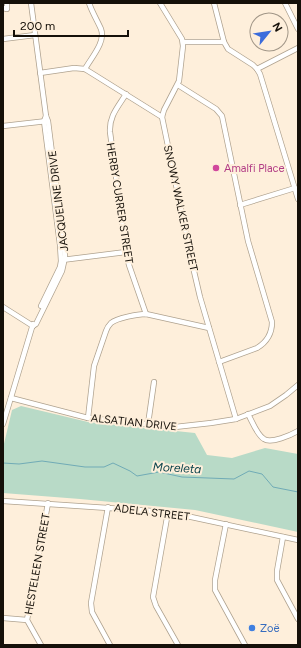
<svg xmlns="http://www.w3.org/2000/svg" width="301" height="648" viewBox="0 0 301 648" font-family="Figtree,sans-serif">
<style>
.green{fill:#b8dac7}
.lines{fill:none;stroke-linecap:round;stroke-linejoin:round}
.stream{stroke:#70abb6;stroke-width:1}
.minor-casing{stroke:#afa28f;stroke-width:6}
.minor{stroke:#fff;stroke-width:4.5}
.hotel-dot{fill:#d1479c;stroke:#feefdb;stroke-width:1.5}
.shop-dot{fill:#3f7fe0;stroke:#feefdb;stroke-width:1.5}
.labels{text-anchor:middle;stroke-width:4;stroke-linejoin:round;paint-order:stroke}
.hotel-label{font-size:11px;fill:#b23c85;stroke:#feefdb;text-anchor:start}
.street-label{font-size:11px;fill:#151009;stroke:#feefdb}
.shop-label{font-size:11px;fill:#366cbe;stroke:#feefdb;text-anchor:start}
.water-label{font-size:12px;font-style:italic;fill:#074049;stroke:#feefdb}
</style>
<rect width="100%" height="100%" fill="#feefdb"/>
<polygon class="green" points="21,406 88,422 195,433 207,455 232,458 265,448 298,454 298,532 195,510 80,499 3,493 3,448 12,410"/>
<g class="lines">
<polyline class="stream" points="3,463 19,464 42,461 85,467 104,467 113,463 130,471 137,476 159,472 182,477 234,479 249,471 262,474 273,487 298,492"/>
<defs>
<g id="minor">
<polyline points="31,3 46,116 48,121 65,256 64,262 62,271 36,324 33,326"/>
<polyline points="160,3 182,39 183,46 179,81 164,110 162,117 193,267 200,297 236,419"/>
<polyline points="214,3 224,42 228,49 253,65 257,69 260,74 298,199"/>
<polyline points="285,3 298,29"/>
<polyline points="3,8 7,9 7,3"/>
<polyline points="3,39 35,35"/>
<polyline points="183,42 224,42"/>
<path d="M85,69C91,58 106,42 101,29C97,20 92,12 89,3"/>
<polyline points="257,69 298,48"/>
<polyline points="40,73 74,68 85,69 162,117"/>
<path d="M178,85L216,109L222,116L248,241L272,322C272,334 267,342 257,348L219,362"/>
<path d="M126,94C118,107 109,116 110,132L126,252L129,265L146,314"/>
<polyline points="3,126 47,121"/>
<polyline points="240,205 295,188"/>
<polyline points="62,260 126,252"/>
<polyline points="41,306 60,267 61,261 60,245 44,121 46,116"/>
<polyline points="3,307 33,326"/>
<polyline points="11,398 88,418 175,427 211,423 236,419 270,406 286,395 298,385"/>
<path d="M248,414C252,421 257,435 264,439C271,444 291,435 298,431"/>
<path d="M88,418L94,366L106,331C107,328 109,325 111,323C117,318 138,314 146,314L209,328"/>
<polyline points="3,424 33,324"/>
<polyline points="148,424 154,382"/>
<polyline points="3,501 168,512 298,540"/>
<polyline points="108,507 91,603 92,612 110,645"/>
<polyline points="168,512 153,597 156,606 178,645"/>
<polyline points="226,524 215,580 215,590 245,645"/>
<polyline points="283,537 277,571 277,580 298,619"/>
<polyline points="3,618 27,620"/>
<polyline points="41,645 27,620 48,503"/>
</g>
</defs>
<use href="#minor" class="minor-casing"/>
<use href="#minor" class="minor"/>
</g>
<circle class="hotel-dot" cx="216" cy="168" r="4"/>
<circle class="shop-dot" cx="252" cy="628" r="4"/>
<g class="labels">
<g class="hotel-label">
<text x="224" y="172">Amalfi Place</text>
</g>
<g class="street-label">
<text transform="translate(58 201) rotate(-97)" y="4">JACQUELINE DRIVE</text>
<text transform="translate(120 203) rotate(81)" y="4">HERBY CURRER STREET</text>
<text transform="translate(181 208) rotate(78)" y="4">SNOWY WALKER STREET</text>
<text transform="translate(134 422) rotate(6)" y="4">ALSATIAN DRIVE</text>
<text transform="translate(152 512) rotate(7)" y="4">ADELA STREET</text>
<text transform="translate(37 564) rotate(-80)" y="4">HESTELEEN STREET</text>
</g>
<g class="shop-label">
<text x="260" y="632">Zoë</text>
</g>
<g class="water-label">
<text transform="translate(177 468) rotate(3)" y="4">Moreleta</text>
</g>
</g>
<rect width="301" height="648" fill="none" stroke="#151009" stroke-width="8"/>
<g transform="translate(269 32) rotate(60)"><circle r="19" fill="#feefdb" stroke="#a19687"/>
<path d="M0-3L7 15L0 10L-7 15Z" fill="#3b6cdc"/>
<text y="-6" font-size="11" font-weight="bold" text-anchor="middle" fill="#151009">N</text>
</g>
<path d="M14 30v6h114v-6" fill="none" stroke="#151009" stroke-width="2"/>
<text x="20" y="30" font-size="12" fill="#151009" stroke="#feefdb" stroke-width="3" paint-order="stroke">200 m</text>
</svg>
